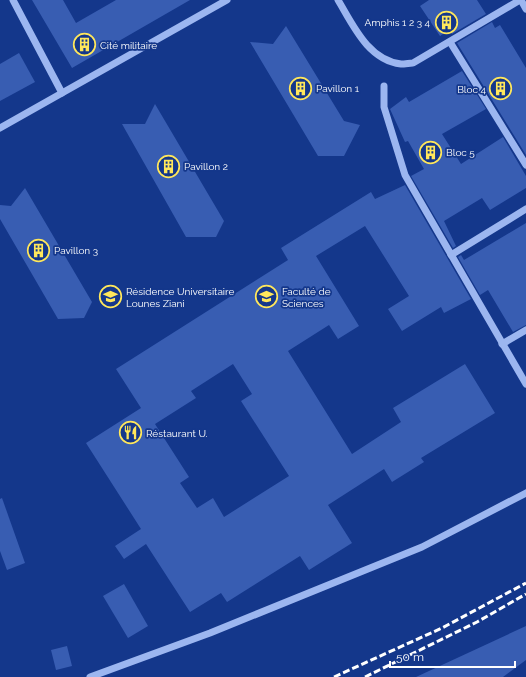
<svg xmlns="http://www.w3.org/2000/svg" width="526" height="677" viewBox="0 0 526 677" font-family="Raleway,sans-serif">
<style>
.building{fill:#385db2;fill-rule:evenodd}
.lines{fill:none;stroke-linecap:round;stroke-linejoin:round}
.minor{stroke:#9cb6f0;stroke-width:7}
.rail{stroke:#fff;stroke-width:3;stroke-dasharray:7 3;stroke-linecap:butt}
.labels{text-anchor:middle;stroke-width:3.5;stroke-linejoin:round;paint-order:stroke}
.poi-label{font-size:10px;fill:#fff;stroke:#14378b;text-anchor:start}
</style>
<rect width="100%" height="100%" fill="#14378b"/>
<g class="building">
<polygon points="32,0 63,0 76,23 116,0 190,0 72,68"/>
<polygon points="429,0 477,0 486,14 452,34 449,30 440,36 420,6"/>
<polygon points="492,22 495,28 500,25 526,68 526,155 457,43"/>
<polygon points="286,26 344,121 360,125 344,156 318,156 250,42 273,44"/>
<polygon points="19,53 35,82 0,101 0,64"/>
<polygon points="462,71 486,109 442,134 461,164 503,137 526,176 526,188 490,210 482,198 444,221 456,246 453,248 411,176 424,169 408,141 405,142 390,109 406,97 409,102"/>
<polygon points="155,104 224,221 216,237 186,237 122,124 145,124"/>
<path d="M405,185L471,299L444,313L441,307L402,331L388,309L409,296L365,226L316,256L359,326L338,339L329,325L288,351L352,454L401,422L393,408L465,364L495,413L421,458L424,462L392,482L384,469L328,505L352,543L309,570L300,556L227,602L221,593L190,612L146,544L124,559L115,546L141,529L86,443L141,408L116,369L288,260L281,248L371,192L375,199ZM233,364L252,394L241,401L289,476L224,517L213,498L197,508L180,483L189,477L155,424L196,398L191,391Z"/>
<polygon points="25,188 92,302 84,318 58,319 0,219 0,205 11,206"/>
<polygon points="526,223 526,325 513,332 488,290 480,295 458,257 461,255 464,260"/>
<polygon points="2,498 25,563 7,570 0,551 0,499"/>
<polygon points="124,584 148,626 128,638 103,596"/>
<polygon points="526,626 526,660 503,677 416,677"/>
<polygon points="67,646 72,666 56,670 51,650"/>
</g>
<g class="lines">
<g class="minor">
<path d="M338,0C353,25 368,60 401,64C405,64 410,63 413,63L520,0"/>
<polyline points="521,0 526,9"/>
<polyline points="450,42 526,165"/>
<polyline points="384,86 384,107 405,175 526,384"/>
<polyline points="62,93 227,0"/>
<polyline points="0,128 62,93 13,0"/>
<polyline points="451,255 526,209"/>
<polyline points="502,344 526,330"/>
<polyline points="90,677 210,633 422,547 526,493"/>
</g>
<g class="rail">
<polyline points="334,677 442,628 526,583"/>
<polyline points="365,677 477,622 526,594"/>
</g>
</g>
<defs>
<symbol id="building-ring" viewBox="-11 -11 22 22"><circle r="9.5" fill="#14378b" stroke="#ffe75b" stroke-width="1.5"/><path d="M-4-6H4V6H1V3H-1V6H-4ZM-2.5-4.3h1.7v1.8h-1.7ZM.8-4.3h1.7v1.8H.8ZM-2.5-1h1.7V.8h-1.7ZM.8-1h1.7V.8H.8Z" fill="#ffe75b"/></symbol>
<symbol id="university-ring" viewBox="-11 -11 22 22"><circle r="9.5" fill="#14378b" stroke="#ffe75b" stroke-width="1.5"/><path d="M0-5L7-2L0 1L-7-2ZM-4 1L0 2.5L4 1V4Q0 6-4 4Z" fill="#ffe75b"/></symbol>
<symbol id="restaurant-ring" viewBox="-11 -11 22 22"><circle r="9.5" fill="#14378b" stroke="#ffe75b" stroke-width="1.5"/><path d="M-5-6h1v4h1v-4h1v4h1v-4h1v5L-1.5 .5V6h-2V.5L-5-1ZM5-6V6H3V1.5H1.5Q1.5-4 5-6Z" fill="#ffe75b"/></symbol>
</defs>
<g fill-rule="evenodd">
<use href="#building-ring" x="434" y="10" width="25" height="25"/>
<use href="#building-ring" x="72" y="32" width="25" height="25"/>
<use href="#building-ring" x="288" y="76" width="25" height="25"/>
<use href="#building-ring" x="488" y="76" width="25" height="25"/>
<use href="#building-ring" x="418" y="140" width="25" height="25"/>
<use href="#building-ring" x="156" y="154" width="25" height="25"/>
<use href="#building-ring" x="26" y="238" width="25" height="25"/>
<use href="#university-ring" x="98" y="284" width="25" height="25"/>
<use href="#university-ring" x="254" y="284" width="25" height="25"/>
<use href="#restaurant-ring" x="118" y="420" width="25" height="25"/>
</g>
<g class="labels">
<g class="poi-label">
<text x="430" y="26" text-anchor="end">Amphis 1 2 3 4</text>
<text x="100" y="49">Cité militaire</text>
<text x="316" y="92">Pavillon 1</text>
<text x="486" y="93" text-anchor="end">Bloc 4</text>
<text x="446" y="156">Bloc 5</text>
<text x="184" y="170">Pavillon 2</text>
<text x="54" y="254">Pavillon 3</text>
<text x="126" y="295">Résidence Universitaire<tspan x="126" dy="12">Lounes Ziani</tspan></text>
<text x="282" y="295">Faculté de<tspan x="282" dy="12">Sciences</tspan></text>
<text x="146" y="437">Réstaurant U.</text>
</g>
</g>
<path d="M390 661v6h125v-6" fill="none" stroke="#ffffff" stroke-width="2"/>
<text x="396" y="661" font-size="12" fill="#ffffff" stroke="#14378b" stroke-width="3" paint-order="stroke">50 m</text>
</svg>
